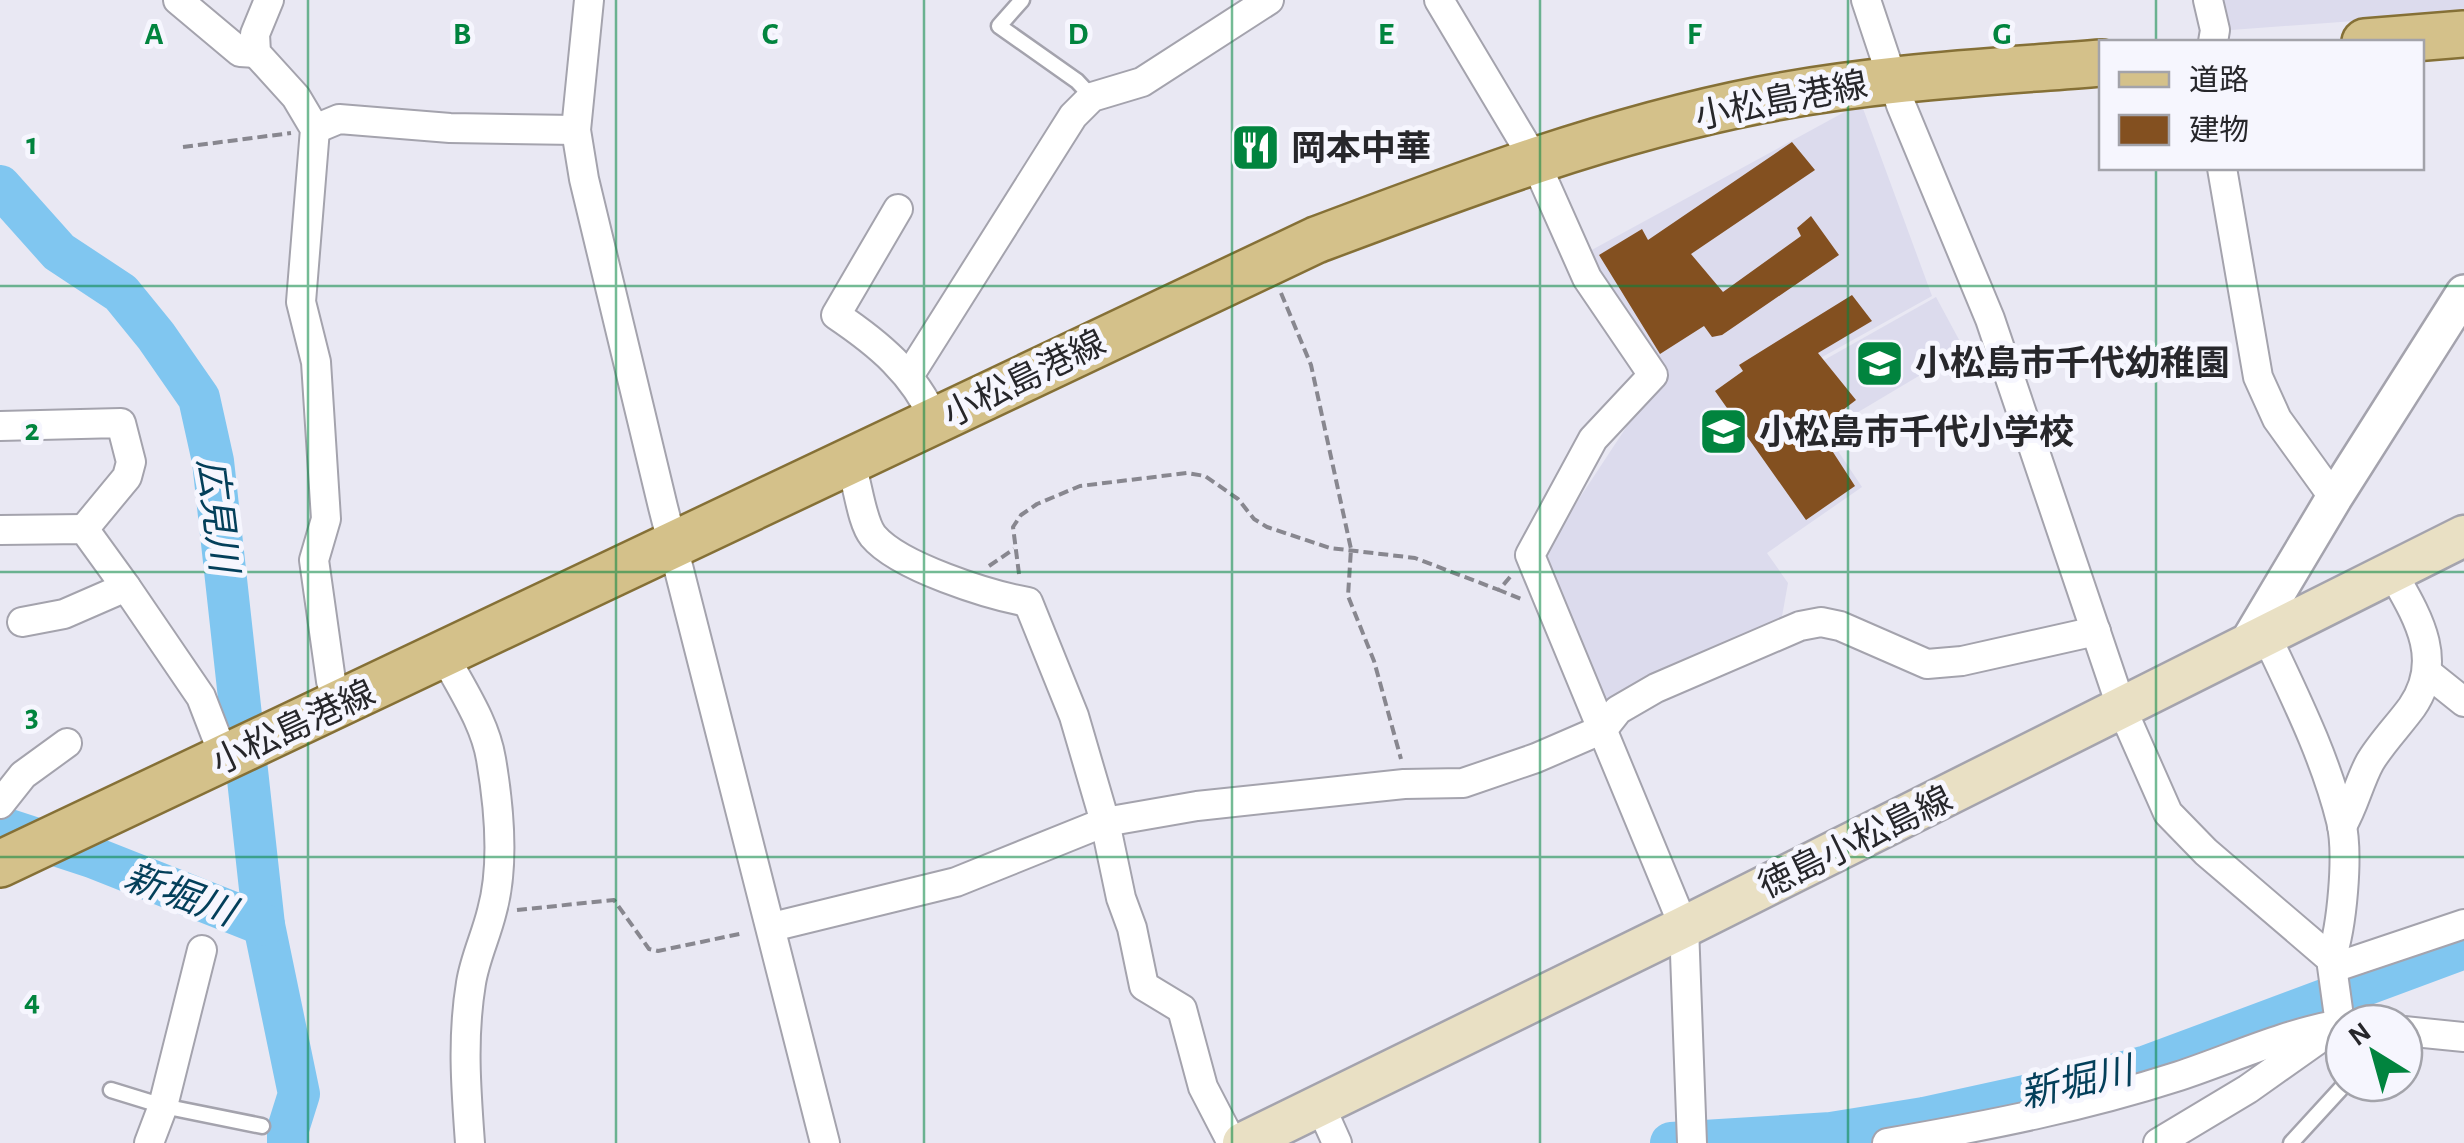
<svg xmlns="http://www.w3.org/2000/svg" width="2464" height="1143" viewBox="0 0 2464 1143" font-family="'Alegreya Sans','Noto Sans JP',sans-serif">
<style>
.built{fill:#dcdbed}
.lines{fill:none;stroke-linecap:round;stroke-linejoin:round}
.river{stroke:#80c6f0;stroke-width:42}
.building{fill:#835020}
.service-casing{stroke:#a4a3ad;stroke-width:19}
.minor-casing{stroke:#a4a3ad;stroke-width:32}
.tertiary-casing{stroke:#a4a3ad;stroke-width:40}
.secondary-casing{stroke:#a4a3ad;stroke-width:45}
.primary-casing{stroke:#857036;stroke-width:50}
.path{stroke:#88878f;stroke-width:4;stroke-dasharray:10 5;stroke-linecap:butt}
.service{stroke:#fff;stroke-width:14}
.minor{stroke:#fff;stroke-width:28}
.tertiary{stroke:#fff;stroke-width:35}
.secondary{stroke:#e9e0c4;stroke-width:40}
.primary{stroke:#d4c18a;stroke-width:45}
.grid{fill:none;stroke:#01843e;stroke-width:2.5;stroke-opacity:0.55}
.labels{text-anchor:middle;stroke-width:10;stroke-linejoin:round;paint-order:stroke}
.street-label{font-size:35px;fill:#27272b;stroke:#f6f6fe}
.poi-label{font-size:35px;font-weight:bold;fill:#27272b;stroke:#f6f6fe;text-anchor:start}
.water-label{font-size:38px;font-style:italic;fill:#033f5a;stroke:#f6f6fe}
.grid-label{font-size:32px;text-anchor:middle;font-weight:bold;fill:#01843e;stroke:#f6f6fe;stroke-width:10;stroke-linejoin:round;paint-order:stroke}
</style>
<rect width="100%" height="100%" fill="#e9e8f3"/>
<g class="built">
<polygon points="2223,0 2464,0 2464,13 2231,30"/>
<polygon points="1861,103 1932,296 1788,376 1862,487 1767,553 1788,583 1781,622 1603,703 1540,558 1660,376 1588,252"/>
<polygon points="1936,297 1964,349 1828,430 1794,377"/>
</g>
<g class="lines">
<g class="river">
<polyline points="0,186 59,252 121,293 156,336 199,398 213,461 264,925 299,1094 288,1129 288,1143"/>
<polyline points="0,827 92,857 264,925"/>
<polyline points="1671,1143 1831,1133 1924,1118 2071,1086 2147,1066 2464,948"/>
</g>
</g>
<g class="building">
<polygon points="1792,142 1815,170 1691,254 1723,292 1801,236 1797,228 1811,216 1839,255 1722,335 1712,337 1704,326 1660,354 1599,255 1642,229 1648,240"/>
<polygon points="1852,295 1872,321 1818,353 1856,400 1818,429 1855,486 1806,520 1715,391 1743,371 1739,365"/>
</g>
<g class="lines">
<defs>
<g id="service">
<polyline points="1022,0 999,26 1077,81 1092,97"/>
<polyline points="111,1090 163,1106 262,1126"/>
<polyline points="2291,1143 2346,1083"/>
</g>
<g id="minor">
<polyline points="178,0 240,52 256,53"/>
<polyline points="269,0 255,34 256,53 296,97 315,129 301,302 316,362 326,519 314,560 331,681 339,705"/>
<polyline points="589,0 576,130 584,179 663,507 825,1143"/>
<polyline points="1439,0 1534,159 1587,278 1653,375 1593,439 1530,555 1684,927 1692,1143"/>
<path d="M1866,0L1901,105L1990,319L2122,709L2168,813L2206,852L2331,959L2340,1024C2284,1034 2233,1058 2179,1076C2083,1107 1986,1126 1887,1143"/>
<polyline points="2208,0 2215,30 2213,42"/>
<polyline points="315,129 339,119 450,128 576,130"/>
<polyline points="2222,168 2258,377 2277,419 2334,498"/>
<path d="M898,209L836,315C879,344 914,373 935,421"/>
<polyline points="909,376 1073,116 1092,97 1142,82 1269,0"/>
<polyline points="0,426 121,423 131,462 127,477 84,529"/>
<path d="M850,462C858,483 861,521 873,536C899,567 989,595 1028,602L1074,716L1105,822L1121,898L1132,928L1144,986L1182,1009L1203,1087L1232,1143"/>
<polyline points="0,530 84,529 126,587"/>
<polyline points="22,622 64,614 126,587 201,697 225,759"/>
<path d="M2266,635C2294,695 2325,756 2341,821C2349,854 2342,927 2331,959"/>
<path d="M444,655C461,688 485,722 491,759C499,806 505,864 492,911C486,936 475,958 471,983C462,1037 466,1089 470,1143"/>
<polyline points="2429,674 2464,702"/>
<polyline points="0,804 23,775 67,743"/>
<path d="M2342,826C2354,806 2359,782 2370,762C2382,742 2399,725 2412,707C2445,659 2417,616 2392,572"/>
<polyline points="772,927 956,882 1105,822 1197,806 1404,784 1463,783 1536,758 1603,729 1618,710 1656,688 1800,626 1821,622 1840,626 1927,664 1962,661 2096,631"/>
<polyline points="2333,968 2464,924"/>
<polyline points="2404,1031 2464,1037"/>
<polyline points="1320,1105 1337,1143"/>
<polyline points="149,1143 163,1106 202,950"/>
<polyline points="2158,1143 2248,1089 2330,1031"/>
</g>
<polyline id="tertiary" points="2247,644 2334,498 2464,293"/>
<polyline id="secondary" points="1243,1143 1684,927 2464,536"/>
<g id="primary">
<polyline points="2365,42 2464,34"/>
<path d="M0,864L1316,240C1462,185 1607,130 1760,100C1873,78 1987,72 2102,63"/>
</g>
</defs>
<use href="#service" class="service-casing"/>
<use href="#minor" class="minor-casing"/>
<use href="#tertiary" class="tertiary-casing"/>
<use href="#secondary" class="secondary-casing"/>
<use href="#primary" class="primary-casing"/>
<g class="path">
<polyline points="183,147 291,133"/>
<polyline points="1281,293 1311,365 1351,549 1348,596 1374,661 1401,759"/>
<polyline points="989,566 1014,549"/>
<polyline points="1019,574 1013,527 1021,515 1037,504 1080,486 1187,473 1205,476 1238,499 1254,519 1267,527 1330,548 1415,558 1499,590"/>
<polyline points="1510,577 1499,590 1521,599"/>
<polyline points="517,910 614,900 649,949 658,951 744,933"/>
</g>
<use href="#service" class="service"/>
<use href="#minor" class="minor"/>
<use href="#tertiary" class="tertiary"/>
<use href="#secondary" class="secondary"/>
<use href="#primary" class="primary"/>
</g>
<path class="grid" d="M308,0V1143M616,0V1143M924,0V1143M1232,0V1143M1540,0V1143M1848,0V1143M2156,0V42M2156,168V1143M0,286H2464M0,572H2464M0,857H2464"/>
<defs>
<symbol id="restaurant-square" viewBox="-11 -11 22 22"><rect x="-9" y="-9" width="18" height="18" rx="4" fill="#01843e" stroke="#f6f6fe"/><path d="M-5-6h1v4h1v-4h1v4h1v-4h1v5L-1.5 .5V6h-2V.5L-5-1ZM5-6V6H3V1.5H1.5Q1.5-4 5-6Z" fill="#fff"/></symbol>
<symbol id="school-square" viewBox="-11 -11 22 22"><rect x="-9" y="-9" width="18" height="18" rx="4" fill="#01843e" stroke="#f6f6fe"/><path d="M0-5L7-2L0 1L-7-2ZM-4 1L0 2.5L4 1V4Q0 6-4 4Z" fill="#fff"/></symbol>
</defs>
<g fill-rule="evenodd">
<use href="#restaurant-square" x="1228" y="120" width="55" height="55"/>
<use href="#school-square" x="1852" y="336" width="55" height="55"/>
<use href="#school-square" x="1696" y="404" width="55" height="55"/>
</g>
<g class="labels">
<g class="street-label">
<text transform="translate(1781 100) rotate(-11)" y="12">小松島港線</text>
<text transform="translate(1024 378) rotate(-26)" y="12">小松島港線</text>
<text transform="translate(293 727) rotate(-25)" y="12">小松島港線</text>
<text transform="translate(1855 842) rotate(-26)" y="12">徳島小松島線</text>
</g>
<g class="poi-label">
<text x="1291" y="160">岡本中華</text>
<text x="1915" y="375">小松島市千代幼稚園</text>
<text x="1759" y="444">小松島市千代小学校</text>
</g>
<g class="water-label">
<text transform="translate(218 515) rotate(83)" y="13">広見川</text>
<text transform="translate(180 894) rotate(20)" y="13">新堀川</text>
<text transform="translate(2076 1082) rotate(-13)" y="13">新堀川</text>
</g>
</g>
<g class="grid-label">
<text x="154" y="44">A</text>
<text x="462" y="44">B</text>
<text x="770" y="44">C</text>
<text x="1078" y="44">D</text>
<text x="1386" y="44">E</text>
<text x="1694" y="44">F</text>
<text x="2002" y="44">G</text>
<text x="32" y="154">1</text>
<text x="32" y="440">2</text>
<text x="32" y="726">3</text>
<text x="32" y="1011">4</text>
</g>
<rect x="2099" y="40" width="325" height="130" fill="#f6f6fe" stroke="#a3a3aa" stroke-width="2.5"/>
<rect x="2119" y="72" width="50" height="15" fill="#d4c18a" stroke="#a3a3aa" stroke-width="2.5"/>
<text x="2189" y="90" font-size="30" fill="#27272b">道路</text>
<rect x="2119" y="115" width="50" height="30" fill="#835020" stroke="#a3a3aa" stroke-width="2.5"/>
<text x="2189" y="140" font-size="30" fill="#27272b">建物</text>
<g transform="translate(2374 1053) rotate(323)"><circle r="48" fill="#f6f6fe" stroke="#a3a3aa" stroke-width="2.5"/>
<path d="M0-8L18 38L0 25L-18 38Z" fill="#01843e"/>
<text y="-15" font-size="28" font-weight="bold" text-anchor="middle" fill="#27272b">N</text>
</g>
</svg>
